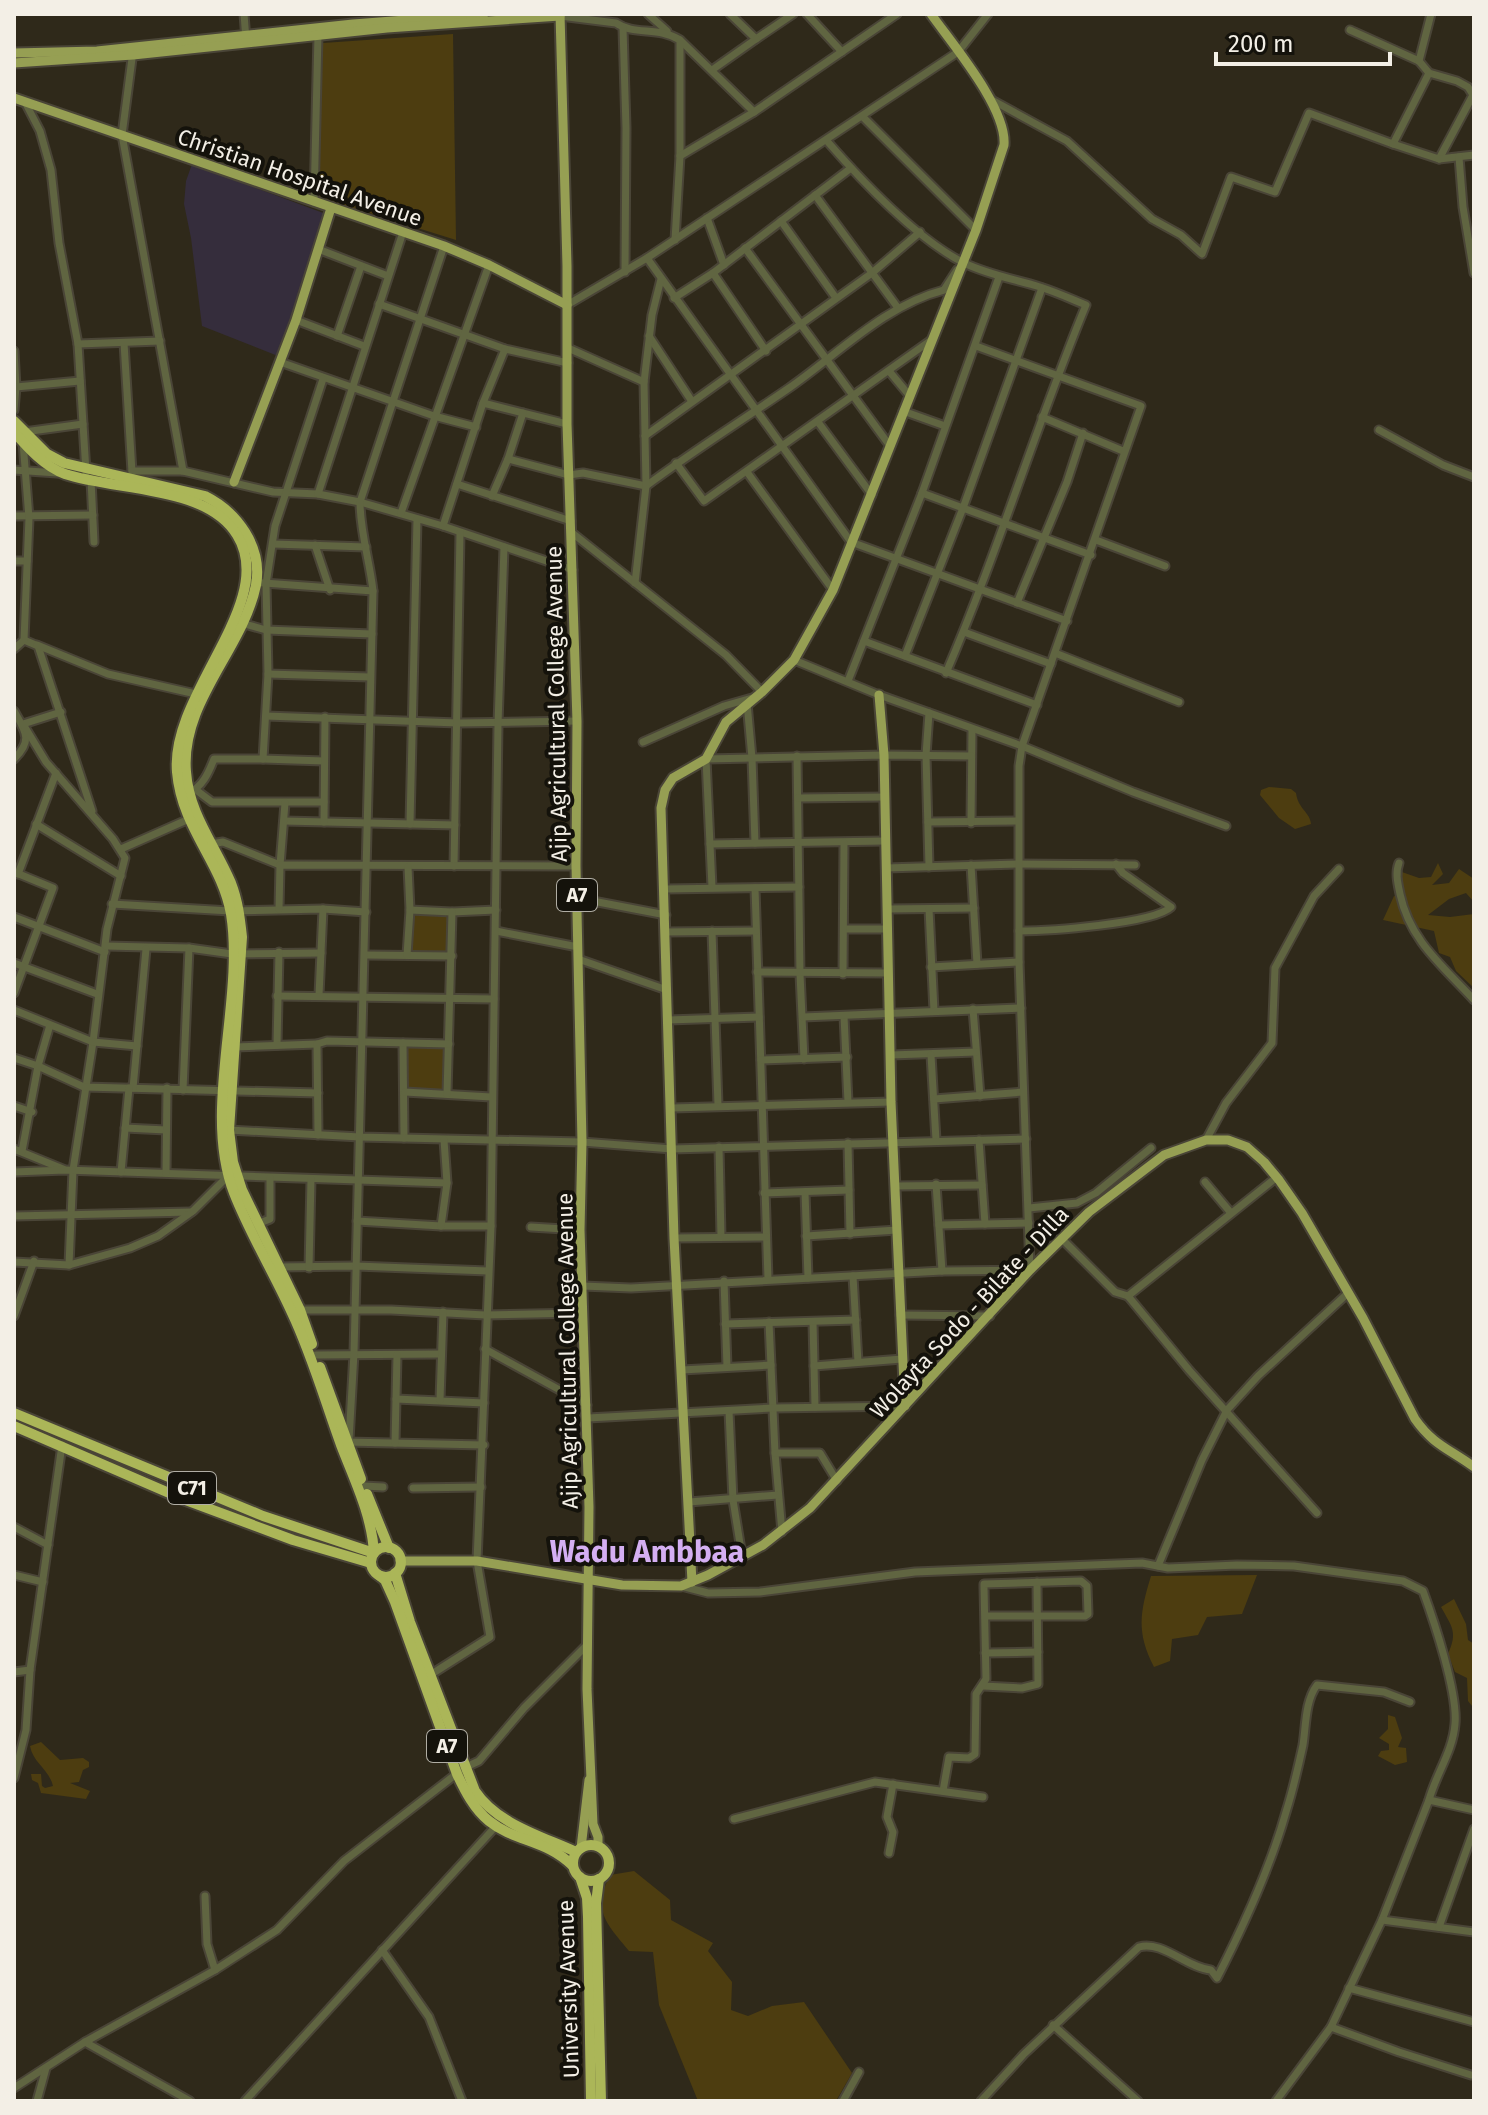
<svg xmlns="http://www.w3.org/2000/svg" width="1488" height="2115" viewBox="0 0 1488 2115" font-family="'Fira Sans',sans-serif">
<style>
.medical{fill:#352d3c}
.green{fill:#4d3d10}
.lines{fill:none;stroke-linecap:round;stroke-linejoin:round}
.minor-casing{stroke:#4a4537;stroke-width:11}
.major-casing{stroke:#4a4537;stroke-width:13}
.highway-casing{stroke:#4a4537;stroke-width:14}
.minor{stroke:#606541;stroke-width:7}
.major{stroke:#969f53;stroke-width:9}
.highway{stroke:#abb658;stroke-width:10}
.labels{text-anchor:middle;stroke-width:8;stroke-linejoin:round;paint-order:stroke}
.shield{fill:#14120b;stroke:#b0ada4;stroke-width:2}
.shield-label{font-size:20px;font-weight:bold;fill:#f3efe6}
.street-label{font-size:22px;fill:#f3efe6;stroke:#14120b}
.district-label{font-size:30px;font-weight:bold;fill:#d4aff2;stroke:#14120b}
</style>
<rect width="100%" height="100%" fill="#2f291a"/>
<polygon class="medical" points="192,164 326,214 297,309 278,356 202,326 191,238 184,204 186,181"/>
<g class="green">
<polygon points="453,34 456,240 318,197 323,43"/>
<path d="M1269,787L1291,789L1296,793C1298,809 1310,812 1311,824L1295,829L1279,818L1260,795L1261,790Z"/>
<polygon points="1438,863 1443,874 1432,885 1449,883 1459,869 1474,879 1474,902 1466,893 1449,899 1428,915 1450,917 1474,914 1474,988 1456,971 1450,957 1439,953 1434,931 1383,920 1394,896 1406,898 1399,871 1419,878 1431,877"/>
<polygon points="413,915 447,916 447,952 411,951"/>
<polygon points="405,1045 444,1047 443,1091 406,1089"/>
<path d="M1257,1575L1242,1614L1207,1617L1198,1635L1172,1639L1170,1661L1154,1667C1136,1632 1140,1612 1151,1576Z"/>
<path d="M1454,1599L1466,1624L1468,1640L1474,1644L1472,1706L1468,1701L1467,1678L1455,1672L1448,1654C1458,1632 1452,1627 1441,1607Z"/>
<polygon points="1388,1715 1395,1717 1402,1738 1398,1747 1406,1748 1407,1762 1395,1765 1378,1756 1381,1751 1389,1750 1389,1744 1379,1738 1388,1729"/>
<path d="M41,1742L60,1760L83,1758L89,1762V1767L83,1770L79,1782L70,1783L90,1791L86,1799L41,1793L38,1783L32,1780L31,1774H41L42,1786L45,1788L53,1786C49,1769 33,1763 30,1746Z"/>
<path d="M634,1871L670,1900L671,1920L713,1943L708,1951L732,1982L731,2010L748,2016L772,2006L804,2002L852,2073L836,2101H698L659,2005L653,1952L629,1951C606,1923 592,1911 610,1875Z"/>
</g>
<g class="lines">
<defs>
<g id="minor">
<polyline points="244,14 246,40"/>
<polyline points="648,14 667,31"/>
<polyline points="730,14 756,39 793,14"/>
<polyline points="807,14 842,52"/>
<path d="M560,16L616,23C635,36 658,26 680,40V156L675,240"/>
<polyline points="623,28 626,128 625,272"/>
<polyline points="1350,30 1419,61 1429,73 1457,81 1468,87 1473,95 1439,159"/>
<polyline points="680,40 754,112"/>
<polyline points="133,51 122,135 183,471"/>
<polyline points="1419,61 1431,14"/>
<polyline points="712,70 756,39"/>
<polyline points="990,99 1067,141 1152,219 1181,235 1202,254 1231,177 1275,192 1309,113 1393,144 1429,73"/>
<polyline points="25,102 40,131 51,170 59,243 78,344 86,472"/>
<polyline points="863,117 976,230"/>
<path d="M827,141C861,180 917,239 964,263C989,275 1014,279 1040,287C1056,292 1071,299 1086,305C1036,426 998,552 946,673"/>
<polyline points="1393,144 1439,159 1474,155"/>
<polyline points="680,156 754,112 897,14"/>
<polyline points="1459,157 1463,207 1474,273"/>
<polyline points="815,195 898,308"/>
<polyline points="314,202 318,35"/>
<polyline points="707,218 724,265"/>
<polyline points="781,221 836,298"/>
<polyline points="745,248 890,446"/>
<polyline points="318,249 388,276"/>
<polyline points="647,258 851,542 1067,621"/>
<polyline points="713,273 766,351"/>
<polyline points="674,298 713,273 851,168"/>
<polyline points="379,304 505,349 568,363"/>
<polyline points="567,305 647,258 958,52 988,14"/>
<polyline points="296,320 364,346"/>
<polyline points="337,336 361,266"/>
<polyline points="649,336 691,400"/>
<polyline points="124,343 132,472"/>
<polyline points="78,344 160,341"/>
<polyline points="568,348 644,382"/>
<polyline points="14,351 16,387 14,410"/>
<polyline points="280,362 434,416 476,427"/>
<polyline points="889,371 909,395"/>
<polyline points="16,387 80,381"/>
<polyline points="483,403 567,424"/>
<polyline points="903,411 945,426"/>
<polyline points="1042,417 1123,451"/>
<polyline points="818,422 872,495"/>
<polyline points="1379,430 1443,465 1474,477"/>
<polyline points="24,432 83,424"/>
<polyline points="645,436 872,273 920,232"/>
<path d="M508,459L569,475L583,473L646,486C692,452 741,421 789,388C838,354 885,305 944,290L957,270"/>
<polyline points="676,463 704,501 930,341"/>
<polyline points="14,470 57,473"/>
<polyline points="132,471 183,471 273,492 318,494 360,502 443,526 573,570"/>
<polyline points="747,472 833,590"/>
<polyline points="91,480 94,542"/>
<polyline points="457,484 571,521"/>
<polyline points="922,493 1091,555"/>
<polyline points="318,494 403,232"/>
<polyline points="492,496 508,459 523,413"/>
<polyline points="401,513 489,265"/>
<polyline points="14,516 93,515"/>
<polyline points="443,526 483,403 505,349"/>
<polyline points="571,532 726,655 762,692"/>
<polyline points="1096,540 1165,566"/>
<polyline points="273,544 366,547"/>
<polyline points="315,545 330,590"/>
<polyline points="14,561 27,561"/>
<polyline points="252,582 373,591"/>
<polyline points="635,583 646,486 644,382 652,315 661,279"/>
<polyline points="1017,603 1067,482 1083,433"/>
<polyline points="241,623 266,630 372,634"/>
<polyline points="964,632 1051,664"/>
<polyline points="24,640 38,646 92,811"/>
<polyline points="864,641 1037,705"/>
<polyline points="37,645 108,674 196,694"/>
<polyline points="14,649 24,640 29,518 23,442"/>
<polyline points="1055,653 1179,702"/>
<polyline points="905,656 963,508 1042,288"/>
<polyline points="794,660 879,695 1022,746 1133,792 1226,826"/>
<polyline points="268,674 370,677"/>
<polyline points="848,681 922,493 999,277"/>
<polyline points="747,703 752,758 755,843"/>
<path d="M14,711C26,732 33,740 14,759"/>
<polyline points="61,712 23,724 46,762 113,839 125,858 107,929 93,1042 73,1170 69,1265"/>
<polyline points="929,713 926,755 929,867"/>
<polyline points="266,716 458,723 577,721"/>
<polyline points="643,742 724,706 752,698"/>
<polyline points="797,756 800,974 804,1059"/>
<polyline points="263,759 324,761"/>
<polyline points="196,790 212,802 324,802"/>
<path d="M189,792C202,788 209,772 214,759H263L268,674L266,584L275,526L323,379"/>
<polyline points="798,798 885,797"/>
<polyline points="284,821 455,825"/>
<polyline points="324,822 325,717"/>
<polyline points="928,822 1017,821"/>
<polyline points="971,823 972,729"/>
<polyline points="36,824 121,876"/>
<polyline points="410,824 417,519"/>
<polyline points="210,844 223,842 280,865 285,803"/>
<polyline points="710,844 885,841"/>
<polyline points="121,849 189,819"/>
<path d="M1399,863C1395,873 1398,884 1400,894C1410,941 1443,966 1474,1000"/>
<polyline points="971,865 977,964"/>
<polyline points="454,866 460,533"/>
<polyline points="886,868 1017,864 1135,865"/>
<polyline points="14,872 53,888 14,993"/>
<polyline points="18,874 56,773"/>
<polyline points="712,887 706,759 884,755 971,756"/>
<polyline points="755,888 768,1279"/>
<polyline points="665,889 799,887"/>
<polyline points="577,898 666,915"/>
<polyline points="112,904 230,911 323,909 366,912"/>
<polyline points="279,909 280,865 576,866"/>
<polyline points="887,909 974,908"/>
<polyline points="929,909 934,1011"/>
<polyline points="410,910 452,912 496,910"/>
<polyline points="14,917 105,952"/>
<polyline points="844,929 888,929"/>
<polyline points="496,931 578,947"/>
<polyline points="712,931 718,1105"/>
<path d="M1019,931C1047,931 1153,924 1171,907L1123,873L1116,864"/>
<polyline points="665,932 756,931"/>
<polyline points="106,946 189,948 232,954 321,953"/>
<polyline points="366,955 452,956"/>
<polyline points="407,955 410,910 408,867"/>
<polyline points="578,959 667,990"/>
<polyline points="14,963 97,994"/>
<polyline points="931,967 1019,962"/>
<polyline points="757,972 888,973"/>
<polyline points="843,974 844,843"/>
<polyline points="319,995 323,909"/>
<polyline points="277,996 494,999"/>
<polyline points="973,1009 980,1096"/>
<polyline points="14,1010 93,1042 137,1046"/>
<polyline points="844,1016 848,1102"/>
<polyline points="803,1017 1021,1008"/>
<polyline points="668,1020 759,1017"/>
<polyline points="403,1043 404,1138"/>
<polyline points="277,1045 279,952"/>
<polyline points="235,1047 317,1044"/>
<polyline points="891,1055 976,1052"/>
<polyline points="931,1055 936,1140"/>
<polyline points="14,1058 38,1066 84,1087 318,1093"/>
<polyline points="761,1060 847,1057"/>
<polyline points="133,1088 146,949"/>
<polyline points="183,1090 189,948"/>
<polyline points="405,1092 491,1097"/>
<polyline points="447,1094 452,912"/>
<polyline points="934,1099 1023,1092"/>
<polyline points="14,1106 32,1112"/>
<polyline points="672,1108 891,1102"/>
<polyline points="125,1128 166,1130"/>
<polyline points="229,1130 360,1137 582,1142 672,1149 1026,1139"/>
<polyline points="318,1135 317,1044 327,1041 449,1044"/>
<polyline points="979,1140 985,1224"/>
<polyline points="1206,1140 1226,1103 1272,1043 1275,968 1314,896 1339,869"/>
<polyline points="848,1143 850,1234"/>
<polyline points="719,1147 721,1237"/>
<polyline points="14,1149 63,1169"/>
<polyline points="22,1151 38,1066 50,1025"/>
<polyline points="14,1172 65,1170 447,1183"/>
<polyline points="121,1172 129,1088"/>
<polyline points="166,1173 167,1088"/>
<polyline points="1205,1182 1231,1213"/>
<polyline points="936,1184 942,1271"/>
<polyline points="895,1186 982,1185"/>
<polyline points="805,1192 808,1278"/>
<polyline points="764,1193 849,1190"/>
<polyline points="1029,1208 1077,1203 1096,1193 1151,1148"/>
<polyline points="14,1216 191,1212"/>
<polyline points="357,1221 441,1226 491,1226"/>
<polyline points="257,1224 270,1219 270,1178"/>
<polyline points="939,1225 1029,1223"/>
<polyline points="441,1226 447,1183 444,1140"/>
<polyline points="531,1227 580,1230"/>
<polyline points="806,1236 897,1230"/>
<polyline points="674,1238 766,1237"/>
<polyline points="1061,1238 1115,1292 1128,1296 1277,1177"/>
<polyline points="14,1262 69,1265 130,1248 158,1236 193,1211 228,1176"/>
<polyline points="278,1267 356,1266 488,1271"/>
<polyline points="309,1268 311,1179"/>
<polyline points="853,1276 858,1362"/>
<polyline points="724,1281 727,1367"/>
<polyline points="583,1286 631,1288 942,1271 1030,1270 1019,962 1019,766 1022,746 1141,406 976,346"/>
<polyline points="1128,1296 1189,1370 1317,1513"/>
<polyline points="300,1310 391,1310 485,1315 583,1313"/>
<polyline points="900,1315 990,1316"/>
<polyline points="14,1316 34,1261"/>
<polyline points="769,1322 775,1453 782,1532"/>
<polyline points="813,1322 815,1407"/>
<polyline points="725,1324 856,1320"/>
<polyline points="485,1349 587,1405"/>
<polyline points="316,1355 441,1354"/>
<polyline points="814,1366 902,1359"/>
<polyline points="682,1370 771,1365"/>
<polyline points="396,1399 484,1403"/>
<polyline points="440,1400 443,1312"/>
<polyline points="729,1411 733,1500 742,1556"/>
<polyline points="588,1418 773,1408 905,1406"/>
<path d="M349,1440L354,1353L373,591C370,562 360,532 360,502L444,246"/>
<polyline points="346,1442 484,1445"/>
<polyline points="395,1443 397,1355"/>
<polyline points="775,1453 820,1453 837,1481"/>
<polyline points="364,1486 383,1487"/>
<polyline points="413,1488 481,1487"/>
<polyline points="689,1502 778,1495"/>
<polyline points="14,1527 48,1545"/>
<polyline points="1158,1566 1202,1460 1227,1410 1258,1376 1348,1293"/>
<polyline points="14,1575 43,1582"/>
<path d="M681,1586L708,1593L760,1592L915,1572L1142,1563L1168,1568L1237,1565L1294,1566L1403,1581L1423,1591C1434,1621 1458,1693 1455,1724C1453,1751 1436,1774 1429,1800L1382,1920L1331,2027L1276,2101"/>
<polyline points="985,1653 1038,1652"/>
<polyline points="14,1672 30,1670"/>
<polyline points="427,1677 490,1637 477,1561 491,1226 498,724 504,547"/>
<polyline points="983,1686 1022,1688 1038,1684 1037,1582"/>
<polyline points="14,1778 26,1730 30,1670 62,1445"/>
<polyline points="943,1791 949,1757 969,1758 975,1754 976,1694 986,1679 984,1587 984,1584 1081,1581 1087,1586 1088,1614 1085,1616 985,1616"/>
<polyline points="1429,1800 1474,1810"/>
<polyline points="734,1819 875,1782 983,1797"/>
<polyline points="889,1853 893,1832 887,1817 893,1784"/>
<polyline points="205,1896 207,1944 215,1970"/>
<polyline points="1382,1920 1474,1932"/>
<polyline points="1439,1927 1474,1829"/>
<polyline points="382,1950 429,2017 462,2101"/>
<polyline points="1349,1988 1474,2022"/>
<polyline points="1053,2025 1138,2101"/>
<polyline points="1331,2027 1399,2052 1471,2075"/>
<polyline points="85,2042 190,2101"/>
<polyline points="14,2088 85,2042 215,1970 277,1930 344,1861 464,1768 479,1761 524,1708 588,1644"/>
<polyline points="37,2101 46,2068"/>
<polyline points="245,2101 496,1826"/>
<polyline points="843,2101 859,2072"/>
<path d="M981,2101L1024,2054L1139,1947C1162,1940 1187,1968 1211,1970L1217,1978C1244,1925 1270,1869 1286,1812C1293,1790 1298,1768 1303,1745C1306,1726 1305,1701 1317,1685L1384,1692L1410,1702"/>
</g>
<g id="major">
<polyline points="560,14 567,266 567,424 577,721 576,866 582,1142 580,1230 589,1507 587,1689 593,1824 598,1837 598,1846"/>
<polyline points="14,53 97,51 353,24 484,14"/>
<polyline points="14,63 133,55 387,28 560,16"/>
<polyline points="14,98 444,246 489,265 567,305"/>
<polyline points="234,482 296,320 331,208"/>
<polyline points="879,695 884,755 891,1102 905,1406"/>
<path d="M400,1561H477L622,1585L681,1586L708,1575L763,1545L810,1508L1030,1270L1089,1212L1164,1155L1206,1140H1228L1247,1147L1264,1162L1279,1180L1302,1213L1363,1318L1415,1419C1434,1446 1450,1449 1474,1467"/>
<path d="M692,1582L674,1238L661,808L665,790L673,778L706,759L726,722L762,692L794,660L833,590L976,230L1004,145C1007,108 953,45 931,14"/>
<polyline points="581,1848 589,1780"/>
</g>
<g id="highway">
<path d="M14,421L47,454L64,463L205,496C237,512 263,547 256,585C243,649 180,702 186,772C189,814 215,845 231,883C238,901 240,919 242,937L229,1130L233,1162L242,1190L300,1310L312,1344"/>
<path d="M14,432C28,448 45,467 65,474C116,491 207,485 237,535C279,602 170,693 177,772C182,829 222,862 231,914C245,1000 202,1110 234,1193C250,1234 274,1273 292,1313C312,1355 325,1401 341,1445C354,1479 372,1515 374,1553L263,1516L14,1413"/>
<polyline points="320,1367 361,1479"/>
<polyline points="14,1426 183,1499 293,1540 371,1563"/>
<polyline points="367,1494 389,1548"/>
<circle cx="386" cy="1562" r="15"/>
<path d="M395,1573L410,1622L475,1791C497,1824 541,1836 576,1852"/>
<path d="M380,1576L385,1580L395,1602L457,1774C465,1791 474,1809 489,1821C515,1842 546,1839 573,1866"/>
<circle cx="591" cy="1863" r="18"/>
<polyline points="580,1877 587,1898 588,1917 591,2101"/>
<polyline points="599,1879 596,1903 601,2101"/>
</g>
</defs>
<use href="#minor" class="minor-casing"/>
<use href="#major" class="major-casing"/>
<use href="#highway" class="highway-casing"/>
<use href="#minor" class="minor"/>
<use href="#major" class="major"/>
<use href="#highway" class="highway"/>
</g>
<g class="labels">
<g class="shield">
<rect x="557" y="879" width="40" height="32" rx="6"/>
<rect x="168" y="1472" width="48" height="32" rx="6"/>
<rect x="427" y="1730" width="40" height="32" rx="6"/>
</g>
<g class="shield-label">
<text x="577" y="902">A7</text>
<text x="192" y="1495">C71</text>
<text x="447" y="1753">A7</text>
</g>
<g class="street-label">
<text transform="translate(300 177) rotate(19)" y="8">Christian Hospital Avenue</text>
<text transform="translate(556 704) rotate(-91)" y="8">Ajip Agricultural College Avenue</text>
<text transform="translate(969 1312) rotate(-47)" y="8">Wolayta Sodo - Bilate - Dilla</text>
<text transform="translate(567 1351) rotate(-91)" y="8">Ajip Agricultural College Avenue</text>
<text transform="translate(568 1989) rotate(-92)" y="8">University Avenue</text>
</g>
<g class="district-label">
<text x="647" y="1562">Wadu Ambbaa</text>
</g>
</g>
<rect width="1488" height="2115" fill="none" stroke="#f3efe6" stroke-width="32"/>
<path d="M1216 52v12h174v-12" fill="none" stroke="#f3efe6" stroke-width="4"/>
<text x="1228" y="52" font-size="24" fill="#f3efe6" stroke="#14120b" stroke-width="6" paint-order="stroke">200 m</text>
</svg>
